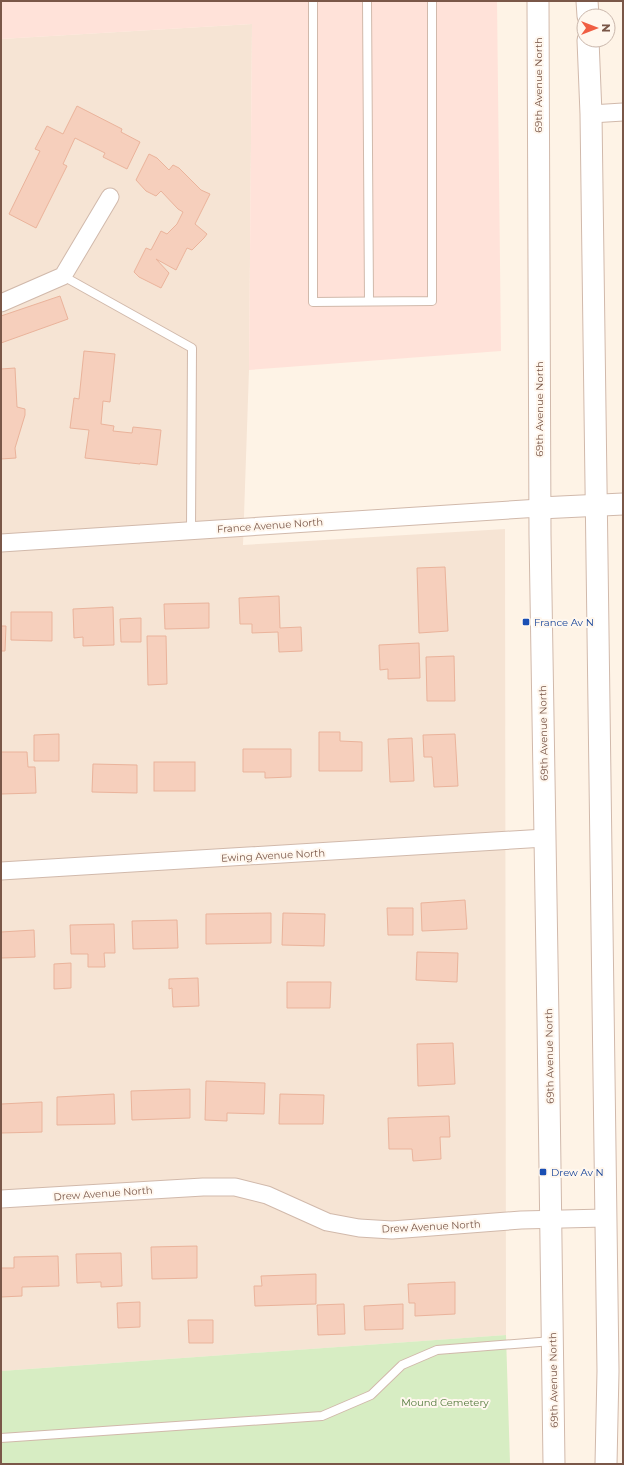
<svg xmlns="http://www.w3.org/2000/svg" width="624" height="1465" viewBox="0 0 624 1465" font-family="Montserrat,sans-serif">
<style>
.residential{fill:#f6e4d4}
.commercial{fill:#ffe2d9}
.green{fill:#d7edc3}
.building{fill:#f6cfbc;stroke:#eab39b}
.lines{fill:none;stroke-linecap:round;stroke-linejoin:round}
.service-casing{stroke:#d1b9ab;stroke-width:10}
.minor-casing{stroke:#d1b9ab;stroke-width:19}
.tertiary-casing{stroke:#d1b9ab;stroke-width:23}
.service{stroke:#fff;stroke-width:8}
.minor{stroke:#fff;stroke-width:17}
.tertiary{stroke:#fff;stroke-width:21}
.transit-dot{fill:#1a4fb4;stroke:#fff7ee;stroke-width:1.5}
.labels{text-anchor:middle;stroke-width:4;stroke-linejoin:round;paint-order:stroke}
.street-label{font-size:10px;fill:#7a5748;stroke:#fff7ee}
.transit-label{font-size:10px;fill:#164399;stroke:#fff7ee;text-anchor:start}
.park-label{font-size:10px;fill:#537a3c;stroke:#fff7ee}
</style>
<rect width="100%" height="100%" fill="#fef3e6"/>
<polygon class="residential" points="252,24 249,370 243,545 505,529 506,1335 1,1371 1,39"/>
<polygon class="commercial" points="1,1 497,1 501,351 249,370 252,24 1,39"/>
<polygon class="green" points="506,1335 510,1464 1,1464 1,1371"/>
<g class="building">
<polygon points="77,106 122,129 121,132 140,142 127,169 103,157 105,153 75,138 63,164 67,166 36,228 9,214 40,151 35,149 47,126 63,134"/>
<polygon points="149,154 157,158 169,170 173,165 179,168 201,190 210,194 195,224 207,234 204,238 192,250 187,248 176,270 156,259 169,273 161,288 139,277 134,272 146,248 151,250 161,231 167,234 177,224 183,212 178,209 161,191 156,196 146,191 136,180"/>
<polygon points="60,296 68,319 1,343 1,316"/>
<polygon points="84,351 115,354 110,402 103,401 101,424 114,426 113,431 132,433 133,427 161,430 157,465 140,463 140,464 85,458 89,430 70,428 74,398 79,399"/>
<polygon points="15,368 17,407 25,409 25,415 15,448 16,458 1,459 1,369"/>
<polygon points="445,567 448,631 419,633 417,568"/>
<polygon points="279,596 280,628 301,627 302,651 279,652 278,632 252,633 252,624 240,624 239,598"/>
<polygon points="209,603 209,628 165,629 164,604"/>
<polygon points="113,607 114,645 83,646 83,637 74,638 73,609"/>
<polygon points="11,612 52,612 52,641 11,640"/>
<polygon points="141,618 141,642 121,642 120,619"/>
<polygon points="1,626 6,626 5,651 1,651"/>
<polygon points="147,636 166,636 167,684 148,685"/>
<polygon points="419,643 420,678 388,679 388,669 380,670 379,645"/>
<polygon points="454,656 455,701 427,701 426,657"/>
<polygon points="319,732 340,732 340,741 362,742 362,771 319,771"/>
<polygon points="59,734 59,761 34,761 34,735"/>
<polygon points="455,734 458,786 434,787 432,757 424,757 423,735"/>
<polygon points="412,738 414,781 390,782 388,739"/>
<polygon points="243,749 291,749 291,777 265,778 265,772 243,772"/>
<polygon points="1,752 27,752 28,767 35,767 36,793 1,794"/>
<rect x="154" y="762" width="41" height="29"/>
<polygon points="93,764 137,765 137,793 92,792"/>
<polygon points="465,900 467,929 422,931 421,903"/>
<polygon points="387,908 413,908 413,935 388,935"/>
<polygon points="271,913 271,943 206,944 206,914"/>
<polygon points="283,913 325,914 324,946 282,945"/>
<polygon points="177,920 178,948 133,949 132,921"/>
<polygon points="114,924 115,953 104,953 105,967 88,967 88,954 71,954 70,925"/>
<polygon points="34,930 35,957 1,958 1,932"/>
<polygon points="417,952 458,953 457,982 416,980"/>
<polygon points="71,963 71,988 54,989 54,964"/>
<polygon points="198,978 199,1006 173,1007 172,988 169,989 169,979"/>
<polygon points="287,982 331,982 330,1008 287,1008"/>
<polygon points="453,1043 455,1084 418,1086 417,1044"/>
<polygon points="206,1081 265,1083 264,1114 227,1113 227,1121 205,1120"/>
<polygon points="190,1089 190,1118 132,1120 131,1091"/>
<polygon points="114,1094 115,1124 57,1125 57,1097"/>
<polygon points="280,1094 324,1095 323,1124 279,1124"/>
<polygon points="42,1102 42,1132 1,1133 1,1104"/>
<polygon points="449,1116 450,1137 440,1137 441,1159 413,1161 412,1149 389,1149 388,1118"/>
<polygon points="197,1246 197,1278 152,1279 151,1247"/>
<polygon points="121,1253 122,1286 101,1287 101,1282 77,1283 76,1254"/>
<polygon points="58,1256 59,1286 22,1287 22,1296 1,1297 1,1268 14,1268 14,1257"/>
<polygon points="316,1274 316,1304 255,1306 254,1286 262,1286 261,1276"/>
<polygon points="455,1282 455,1314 415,1316 415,1303 409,1303 408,1284"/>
<polygon points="140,1302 140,1327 118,1328 117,1303"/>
<polygon points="344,1304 345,1334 318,1335 317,1305"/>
<polygon points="403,1304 403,1329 365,1330 364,1306"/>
<polygon points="188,1320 213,1320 213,1343 189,1343"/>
</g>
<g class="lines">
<defs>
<g id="service">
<polyline points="313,1 313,302 432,301 432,1"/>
<polyline points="367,1 369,301"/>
<polyline points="63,276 192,348 191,530"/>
<polyline points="1,1438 322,1416 371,1395 402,1365 437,1350 552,1341"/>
</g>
<g id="minor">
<polyline points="591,114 623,112"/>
<polyline points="1,303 63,276 110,197"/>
<polyline points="1,543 540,508"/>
<polyline points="1,871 545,838"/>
<polyline points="1,1199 203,1187 235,1187 267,1195 327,1222 359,1228 392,1230 521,1220 605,1218"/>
</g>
<g id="tertiary">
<polyline points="538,1 540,535 548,1020 554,1464"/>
<polyline points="587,1 588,16"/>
<polyline points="588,40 591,114 608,1371 606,1464"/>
<polyline points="540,508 623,504"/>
</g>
</defs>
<use href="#service" class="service-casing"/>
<use href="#minor" class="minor-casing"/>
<use href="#tertiary" class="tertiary-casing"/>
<use href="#service" class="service"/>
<use href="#minor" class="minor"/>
<use href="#tertiary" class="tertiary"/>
</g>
<g class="transit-dot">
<rect x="522" y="618" width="8" height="8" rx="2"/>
<rect x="539" y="1168" width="8" height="8" rx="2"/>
</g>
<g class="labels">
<g class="street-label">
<text transform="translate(538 85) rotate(-90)" y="4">69th Avenue North</text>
<text transform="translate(539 409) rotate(-90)" y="4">69th Avenue North</text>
<text transform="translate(270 525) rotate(-4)" y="4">France Avenue North</text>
<text transform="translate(543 733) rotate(-91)" y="4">69th Avenue North</text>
<text transform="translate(273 855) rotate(-3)" y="4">Ewing Avenue North</text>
<text transform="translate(549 1056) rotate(-91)" y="4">69th Avenue North</text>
<text transform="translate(103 1193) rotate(-4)" y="4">Drew Avenue North</text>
<text transform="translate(431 1226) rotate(-3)" y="4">Drew Avenue North</text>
<text transform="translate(553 1380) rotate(-91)" y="4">69th Avenue North</text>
</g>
<g class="transit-label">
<text x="534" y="626">France Av N</text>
<text x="551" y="1176">Drew Av N</text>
</g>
<g class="park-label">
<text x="445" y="1406">Mound Cemetery</text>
</g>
</g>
<rect width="624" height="1465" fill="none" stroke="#7a5748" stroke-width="4"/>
<g transform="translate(596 28) rotate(90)"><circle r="19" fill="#fff7ee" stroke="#cab7ac"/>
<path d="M0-3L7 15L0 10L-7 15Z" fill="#f05e43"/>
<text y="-6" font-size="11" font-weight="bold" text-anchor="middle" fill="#7a5748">N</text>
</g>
</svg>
